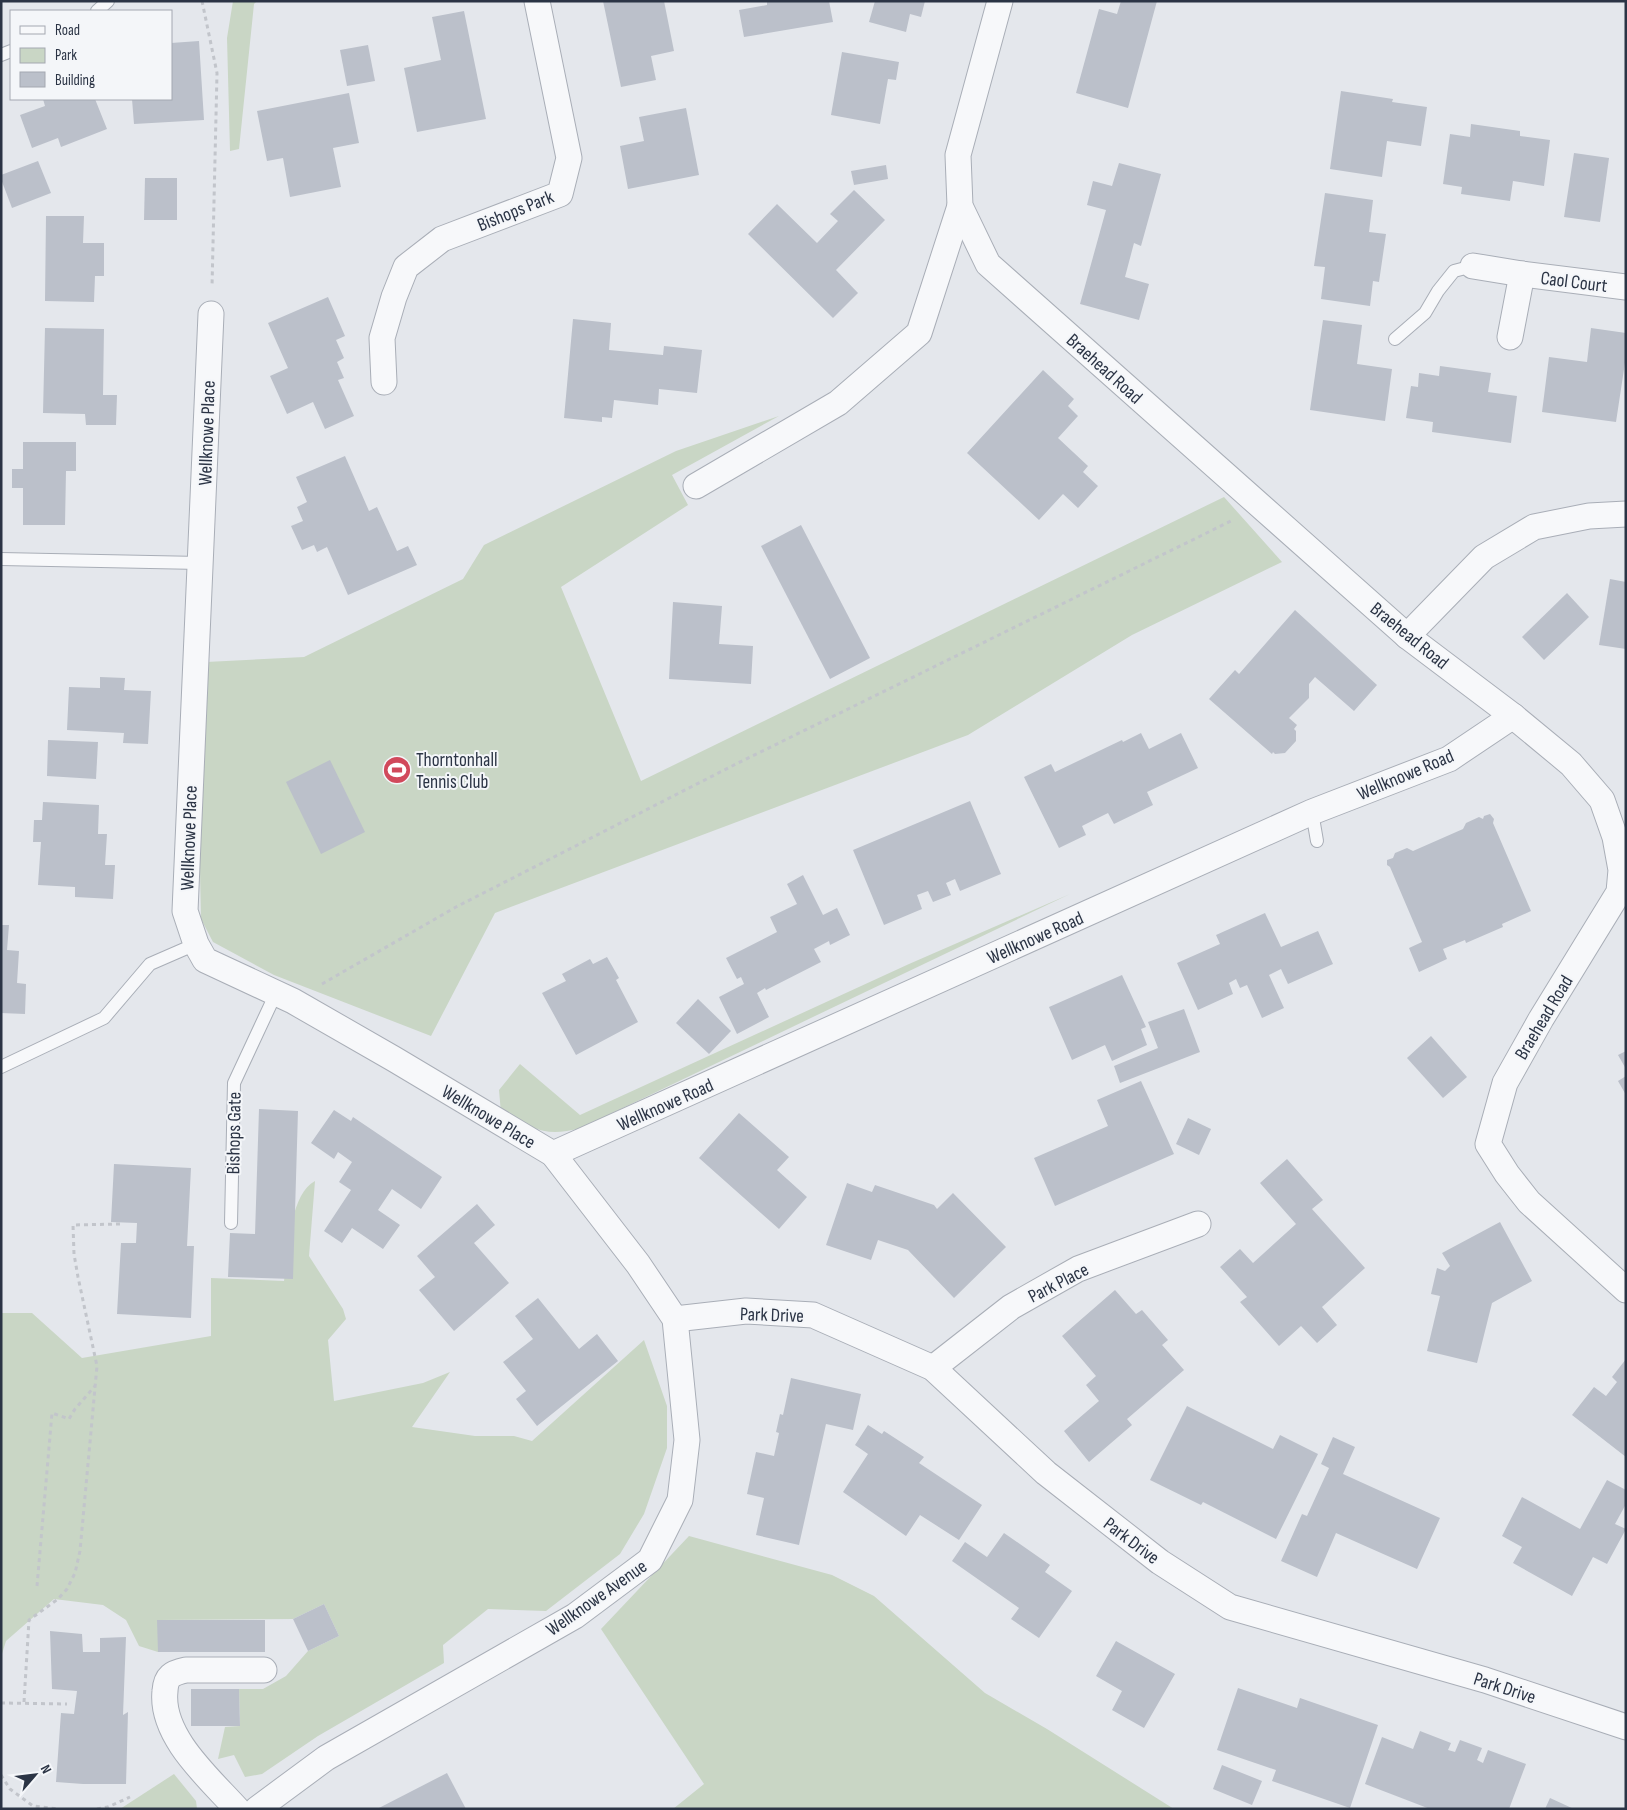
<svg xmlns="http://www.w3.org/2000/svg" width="1627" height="1810" viewBox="0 0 1627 1810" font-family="'Sofia Sans Condensed',sans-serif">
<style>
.green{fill:#c9d6c5}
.building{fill:#bbc0ca}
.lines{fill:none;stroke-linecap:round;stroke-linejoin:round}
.lane-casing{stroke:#a9aeb7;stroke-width:14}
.street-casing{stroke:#a9aeb7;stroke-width:27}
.path{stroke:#c2c5cb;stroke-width:3;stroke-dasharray:4 4;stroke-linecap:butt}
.lane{stroke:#f7f8fa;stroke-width:12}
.street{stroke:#f7f8fa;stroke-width:25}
.labels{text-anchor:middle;stroke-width:4;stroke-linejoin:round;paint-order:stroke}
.street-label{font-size:19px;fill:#2b3445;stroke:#f4f6f9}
.poi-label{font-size:19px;fill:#2b3445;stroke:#f4f6f9;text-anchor:start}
</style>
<rect width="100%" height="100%" fill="#e4e7ec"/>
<g class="green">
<polygon points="233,1 257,1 254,4 239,149 230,151 227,38"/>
<polygon points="779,416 672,475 688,505 561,587 641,781 1224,497 1282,562 1132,635 968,735 495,913 431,1036 274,975 213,942 201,919 197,727 206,662 304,657 463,579 484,545 676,451"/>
<path d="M1070,894L581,1128C544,1138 533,1128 501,1113L499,1090L520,1064L580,1115L909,964Z"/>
<path d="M315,1181L309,1256L343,1309L346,1319L328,1340L334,1401L423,1383L450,1372L412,1427L475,1436H514L532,1441L644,1340L667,1406V1448L644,1514L620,1554L546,1611L488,1609L443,1645L444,1663L318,1736L262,1774L245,1777L234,1755L218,1759L225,1727L240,1726L239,1689H263L286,1676L308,1651L339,1636L324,1604L293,1619L158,1620V1652L139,1646L126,1620L103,1605L54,1599L6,1641L1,1657V1313H32L82,1358L211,1336V1278L284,1281C288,1253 289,1195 315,1181Z"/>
<polygon points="689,1536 832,1575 874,1596 985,1693 1047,1729 1174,1809 673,1809 704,1784 601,1629"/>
<polygon points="174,1774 196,1801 197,1809 120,1809"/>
</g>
<g class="building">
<polygon points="603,1 664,1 674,51 651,56 656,80 621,87"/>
<polygon points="767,1 829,1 833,22 744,37 739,10 767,5"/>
<polygon points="875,1 925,1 921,17 910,14 906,32 869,22"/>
<polygon points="1121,1 1157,1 1128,108 1076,93 1099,9 1117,14"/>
<polygon points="464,11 486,119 417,132 404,68 441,60 432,17"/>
<polygon points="199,41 204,120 134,124 132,99 171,99 171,43"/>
<polygon points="368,45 375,81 347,86 340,50"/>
<polygon points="842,52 899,62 896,80 888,79 880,124 831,115"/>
<polygon points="1341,91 1393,99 1392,102 1427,107 1421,146 1387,141 1382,177 1330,169"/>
<polygon points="349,93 359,143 333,148 341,187 290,197 283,158 267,161 257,111"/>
<polygon points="43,99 95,99 107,129 61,147 58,138 32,148 20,115 45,106"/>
<polygon points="686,108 699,175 628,189 620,146 644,141 639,117"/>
<polygon points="1471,124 1520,131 1520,136 1550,140 1544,186 1513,181 1510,201 1461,194 1462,187 1443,184 1450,134 1470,137"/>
<polygon points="1574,153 1609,158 1600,222 1564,217"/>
<polygon points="38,161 51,193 12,208 1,179 1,175"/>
<polygon points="1119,163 1161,174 1141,246 1134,243 1125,277 1149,284 1139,320 1080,304 1106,210 1087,205 1093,181 1112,186"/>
<polygon points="886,165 888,179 854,185 851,171"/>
<polygon points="145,178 177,178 177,220 144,220"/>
<polygon points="854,190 885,220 836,270 858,293 833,318 748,234 777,204 817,243 838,221 830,214"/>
<polygon points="1325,193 1373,200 1369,232 1386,234 1379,282 1373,281 1370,306 1321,299 1325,267 1314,266"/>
<polygon points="46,216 84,216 83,243 104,243 104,276 95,276 94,302 45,301"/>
<polygon points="328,297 345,336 336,340 344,358 337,362 344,378 338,380 354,416 325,429 313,402 287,414 270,376 288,368 268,323"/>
<polygon points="573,319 611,323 609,350 663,355 664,346 702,350 697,393 659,389 658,405 614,400 612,418 602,417 602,422 564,418"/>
<polygon points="1323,320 1362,325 1357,364 1392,369 1385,421 1310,410"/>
<polygon points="45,328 104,329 103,395 117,395 116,425 86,425 85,414 43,413"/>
<polygon points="1591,328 1626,333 1626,356 1616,422 1542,412 1549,357 1587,362"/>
<polygon points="1440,366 1491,373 1488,392 1517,396 1511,443 1432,432 1433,422 1406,418 1411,386 1418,387 1419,373 1439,376"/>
<polygon points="1043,370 1074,399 1068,406 1078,416 1058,438 1088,466 1083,472 1098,486 1078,508 1063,494 1039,520 967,453"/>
<polygon points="23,442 76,442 76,471 66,471 65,525 23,525 23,488 12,488 12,469 23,469"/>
<polygon points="345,456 369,511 377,507 397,551 408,546 417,565 348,595 327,547 317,552 314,545 302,550 291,526 303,521 297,507 307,502 296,477"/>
<polygon points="801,525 870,658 830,679 761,546"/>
<polygon points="1610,579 1626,582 1626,649 1599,645"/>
<polygon points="1567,593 1589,617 1544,660 1522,637"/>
<polygon points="673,602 722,606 719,644 753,646 751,684 669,679"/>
<polygon points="1295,610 1377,685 1354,711 1315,677 1309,684 1309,698 1289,718 1297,725 1294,729 1296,731 1296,741 1285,753 1275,754 1273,752 1272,754 1209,699 1235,670 1239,674"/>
<polygon points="100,677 125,678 124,690 151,691 148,744 123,743 124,733 67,730 69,687 100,688"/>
<polygon points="1141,733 1149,749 1181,733 1198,768 1147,792 1153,805 1114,824 1108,813 1082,826 1086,835 1059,848 1024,777 1051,764 1055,772 1122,740 1123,742"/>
<polygon points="48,740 98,742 96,779 47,776"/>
<polygon points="330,760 365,832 321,854 286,782"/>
<polygon points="970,801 1001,874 960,891 955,879 946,883 951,895 933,902 928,891 917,895 922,909 884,925 853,850"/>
<polygon points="43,802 99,805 98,834 107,834 105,865 115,865 113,899 75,897 75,887 38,885 41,842 33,842 34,820 42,820"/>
<polygon points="1490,814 1494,819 1493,823 1531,911 1502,924 1503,927 1466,943 1465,940 1443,949 1447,959 1419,972 1409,948 1422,942 1390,867 1387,865 1387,860 1393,858 1395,853 1407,848 1413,851 1463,829 1466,823 1479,817 1483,819 1484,816"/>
<polygon points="803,875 823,915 837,908 850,935 830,945 829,941 814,949 821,962 766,990 765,988 757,993 769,1017 737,1034 719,997 744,984 741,977 737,979 726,958 777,932 770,917 797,904 787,884"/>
<polygon points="1265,913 1281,947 1318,931 1333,964 1288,984 1281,969 1269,975 1284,1008 1262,1018 1247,985 1240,988 1236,979 1229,983 1233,994 1198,1010 1177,963 1220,944 1216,935"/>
<polygon points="1,925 9,925 7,950 19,951 17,983 26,984 25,1014 1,1013"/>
<polygon points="607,957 619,978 616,980 638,1022 576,1055 542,993 566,981 562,974 590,959 593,964"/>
<polygon points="1122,975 1146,1027 1141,1029 1147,1045 1112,1061 1105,1045 1072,1060 1049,1007"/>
<polygon points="698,999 731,1031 709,1054 676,1023"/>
<polygon points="1184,1009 1200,1052 1120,1083 1114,1066 1158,1048 1148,1022"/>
<polygon points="1431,1036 1467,1077 1443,1098 1407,1058"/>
<polygon points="1626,1051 1626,1069 1618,1055"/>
<polygon points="1626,1076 1626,1095 1618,1081"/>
<polygon points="1141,1081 1174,1154 1055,1206 1034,1158 1108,1126 1097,1100"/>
<polygon points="259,1109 298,1111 293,1279 228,1277 230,1233 255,1234"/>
<polygon points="334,1110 351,1121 353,1117 442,1177 421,1209 392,1189 378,1210 400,1225 383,1249 352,1228 342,1243 324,1231 351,1190 339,1182 352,1162 338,1152 334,1159 311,1143"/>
<polygon points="739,1113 789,1157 777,1170 807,1197 779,1229 699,1158"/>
<polygon points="1188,1118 1211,1129 1199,1155 1176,1144"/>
<polygon points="1287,1159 1323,1200 1312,1209 1365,1268 1322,1307 1337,1325 1317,1343 1301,1326 1279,1346 1240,1302 1247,1297 1220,1267 1240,1249 1253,1263 1296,1224 1260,1183"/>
<polygon points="114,1164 191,1168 187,1246 194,1246 191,1318 117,1314 121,1243 136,1243 137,1223 111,1222"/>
<polygon points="847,1183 872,1192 875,1185 934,1205 937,1209 953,1193 1006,1247 954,1298 908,1250 878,1240 871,1260 826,1245"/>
<polygon points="477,1204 495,1225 474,1243 509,1283 454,1331 419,1290 435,1277 417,1256"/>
<polygon points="1500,1222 1532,1281 1492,1303 1477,1363 1427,1351 1440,1296 1431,1294 1437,1268 1445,1271 1450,1266 1442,1253"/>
<polygon points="1115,1290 1136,1314 1142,1310 1168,1340 1162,1345 1184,1370 1127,1419 1132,1425 1089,1462 1064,1431 1099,1401 1086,1385 1096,1376 1062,1336"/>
<polygon points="538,1298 579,1349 597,1334 618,1361 537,1426 516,1399 526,1391 503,1362 533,1339 515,1316"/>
<polygon points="1626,1359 1626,1457 1572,1415 1594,1387 1606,1396 1617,1382 1612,1377"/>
<polygon points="791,1378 861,1394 853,1430 826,1424 799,1545 756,1535 764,1498 747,1494 756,1452 774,1456 779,1433 776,1432 780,1414 783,1415"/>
<polygon points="1187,1406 1273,1449 1280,1435 1318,1454 1276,1539 1203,1502 1201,1505 1150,1480"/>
<polygon points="868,1425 882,1434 884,1431 924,1457 919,1463 982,1505 959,1540 920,1515 906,1536 843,1492 868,1454 855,1445"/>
<polygon points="1333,1437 1355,1447 1343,1474 1440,1518 1417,1569 1336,1533 1317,1577 1281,1561 1302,1514 1307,1516 1329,1468 1321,1464"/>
<polygon points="1607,1480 1626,1490 1626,1504 1615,1524 1626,1529 1607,1564 1593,1557 1572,1596 1513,1563 1522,1547 1502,1536 1522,1497 1580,1529"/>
<polygon points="1004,1533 1050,1565 1045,1572 1072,1591 1039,1638 1011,1619 1019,1608 952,1561 965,1542 987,1557"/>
<polygon points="324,1604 339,1636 308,1651 293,1619"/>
<polygon points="157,1620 265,1620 265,1652 158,1652"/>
<polygon points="50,1631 82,1634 83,1652 100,1652 100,1638 126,1637 123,1715 128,1712 126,1784 83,1784 56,1782 61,1713 74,1714 77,1691 52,1689"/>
<polygon points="1116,1641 1175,1674 1144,1728 1112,1710 1122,1691 1096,1676"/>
<polygon points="1238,1688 1297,1708 1300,1698 1378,1725 1350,1808 1272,1781 1276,1770 1217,1750"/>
<polygon points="191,1689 239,1689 240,1726 191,1726"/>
<polygon points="1420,1731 1451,1743 1448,1750 1455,1752 1460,1740 1482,1748 1477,1760 1483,1763 1488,1750 1526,1764 1509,1809 1430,1809 1365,1784 1382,1737 1413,1749"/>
<polygon points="1222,1765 1262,1781 1252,1805 1213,1789"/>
<polygon points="447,1773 466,1809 377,1809"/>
<polygon points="1550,1798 1574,1809 1545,1809"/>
</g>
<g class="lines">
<defs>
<g id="lane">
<polyline points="97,11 108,1"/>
<polyline points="1,55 11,51"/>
<polyline points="1395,339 1425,313 1438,291 1454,271 1473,266"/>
<polyline points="1,559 200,563"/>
<polyline points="1312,812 1317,841"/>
<polyline points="1,1067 104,1018 150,964 196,944"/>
<polyline points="231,1223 234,1083 276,993"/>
</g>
<g id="street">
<polyline points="1000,1 958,155 960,206 988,264 1407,636 1513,716 1571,764 1602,800 1615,837 1621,870 1619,892 1541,1019 1505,1083 1488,1144 1507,1174 1529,1202 1626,1290"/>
<polyline points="1473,266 1522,274 1626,287"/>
<polyline points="211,314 185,911 196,944 205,960 293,1001 394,1059 553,1154 638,1264 675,1319 687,1440 680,1500 650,1560 575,1616 326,1758 257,1809"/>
<polyline points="1510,337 1522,274"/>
<polyline points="384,382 382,338 394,297 406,267 442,239 560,194 569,158 537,1"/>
<polyline points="696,486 838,403 919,333 960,206"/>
<polyline points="1407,636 1484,557 1534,527 1589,516 1626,514"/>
<polyline points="553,1154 1312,812 1449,759 1513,716"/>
<polyline points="675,1319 746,1311 813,1315 933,1368 1046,1473 1160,1562 1230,1607 1485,1680 1626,1727"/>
<polyline points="933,1368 1011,1307 1078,1269 1198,1224"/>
<path d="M237,1809C209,1778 160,1736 165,1691C166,1676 172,1673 186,1670H264"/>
</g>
</defs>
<use href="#lane" class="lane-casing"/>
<use href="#street" class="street-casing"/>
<g class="path">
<polyline points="202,1 217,73 212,287"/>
<polyline points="322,984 456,907 734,765 1231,521"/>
<polyline points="37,1586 52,1413 69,1419 75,1409 95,1386"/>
<polyline points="24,1702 29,1620 58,1599 67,1589 75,1573 80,1551 97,1366 78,1277 74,1254 73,1225 121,1224"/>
<polyline points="1,1703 67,1704"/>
<polyline points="1,1775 10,1789 33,1806 58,1809"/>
<polyline points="97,1809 108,1807 130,1797"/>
</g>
<use href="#lane" class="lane"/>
<use href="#street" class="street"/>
</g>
<defs>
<symbol id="stadium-disc" viewBox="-11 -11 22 22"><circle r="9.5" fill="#d1495b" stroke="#f4f6f9"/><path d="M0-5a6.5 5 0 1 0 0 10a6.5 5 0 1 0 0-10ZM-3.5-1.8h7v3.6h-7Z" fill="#fff"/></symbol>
</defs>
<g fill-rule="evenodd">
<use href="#stadium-disc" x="381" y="754" width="32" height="32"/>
</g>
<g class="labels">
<g class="street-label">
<text transform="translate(515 210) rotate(-22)" y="7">Bishops Park</text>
<text transform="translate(1574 281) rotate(7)" y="7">Caol Court</text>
<text transform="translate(1105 368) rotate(42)" y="7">Braehead Road</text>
<text transform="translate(206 433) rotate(-88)" y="7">Wellknowe Place</text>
<text transform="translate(1410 635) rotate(39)" y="7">Braehead Road</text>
<text transform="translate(1405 774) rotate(-23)" y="7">Wellknowe Road</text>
<text transform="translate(188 838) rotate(-88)" y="7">Wellknowe Place</text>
<text transform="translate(1035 937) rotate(-24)" y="7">Wellknowe Road</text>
<text transform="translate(1543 1017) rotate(-59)" y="7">Braehead Road</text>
<text transform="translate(665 1104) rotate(-24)" y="7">Wellknowe Road</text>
<text transform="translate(489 1116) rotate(31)" y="7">Wellknowe Place</text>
<text transform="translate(233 1133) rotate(-89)" y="7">Bishops Gate</text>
<text transform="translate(1058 1282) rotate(-27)" y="7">Park Place</text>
<text transform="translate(772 1314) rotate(2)" y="7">Park Drive</text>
<text transform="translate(1132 1540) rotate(37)" y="7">Park Drive</text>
<text transform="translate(596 1597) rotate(-35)" y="7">Wellknowe Avenue</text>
<text transform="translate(1505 1687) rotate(18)" y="7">Park Drive</text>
</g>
<g class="poi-label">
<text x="416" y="766">Thorntonhall<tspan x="416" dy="22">Tennis Club</tspan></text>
</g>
</g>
<rect width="1627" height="1810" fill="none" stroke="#2b3445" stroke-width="5"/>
<rect x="10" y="10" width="162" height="90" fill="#f4f6f9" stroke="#a4a8b1"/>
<rect x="20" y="26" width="25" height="8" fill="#f7f8fa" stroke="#a4a8b1"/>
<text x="55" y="35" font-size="15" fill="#2b3445">Road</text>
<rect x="20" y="48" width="25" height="15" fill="#c9d6c5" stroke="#a4a8b1"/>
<text x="55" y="60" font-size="15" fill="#2b3445">Park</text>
<rect x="20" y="72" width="25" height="15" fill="#bbc0ca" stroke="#a4a8b1"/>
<text x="55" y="85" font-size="15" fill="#2b3445">Building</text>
<g transform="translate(35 1775) rotate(62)" stroke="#f4f6f9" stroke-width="4" paint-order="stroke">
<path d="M0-4L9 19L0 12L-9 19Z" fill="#2b3445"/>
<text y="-8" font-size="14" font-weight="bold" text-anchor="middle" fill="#2b3445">N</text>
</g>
</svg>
